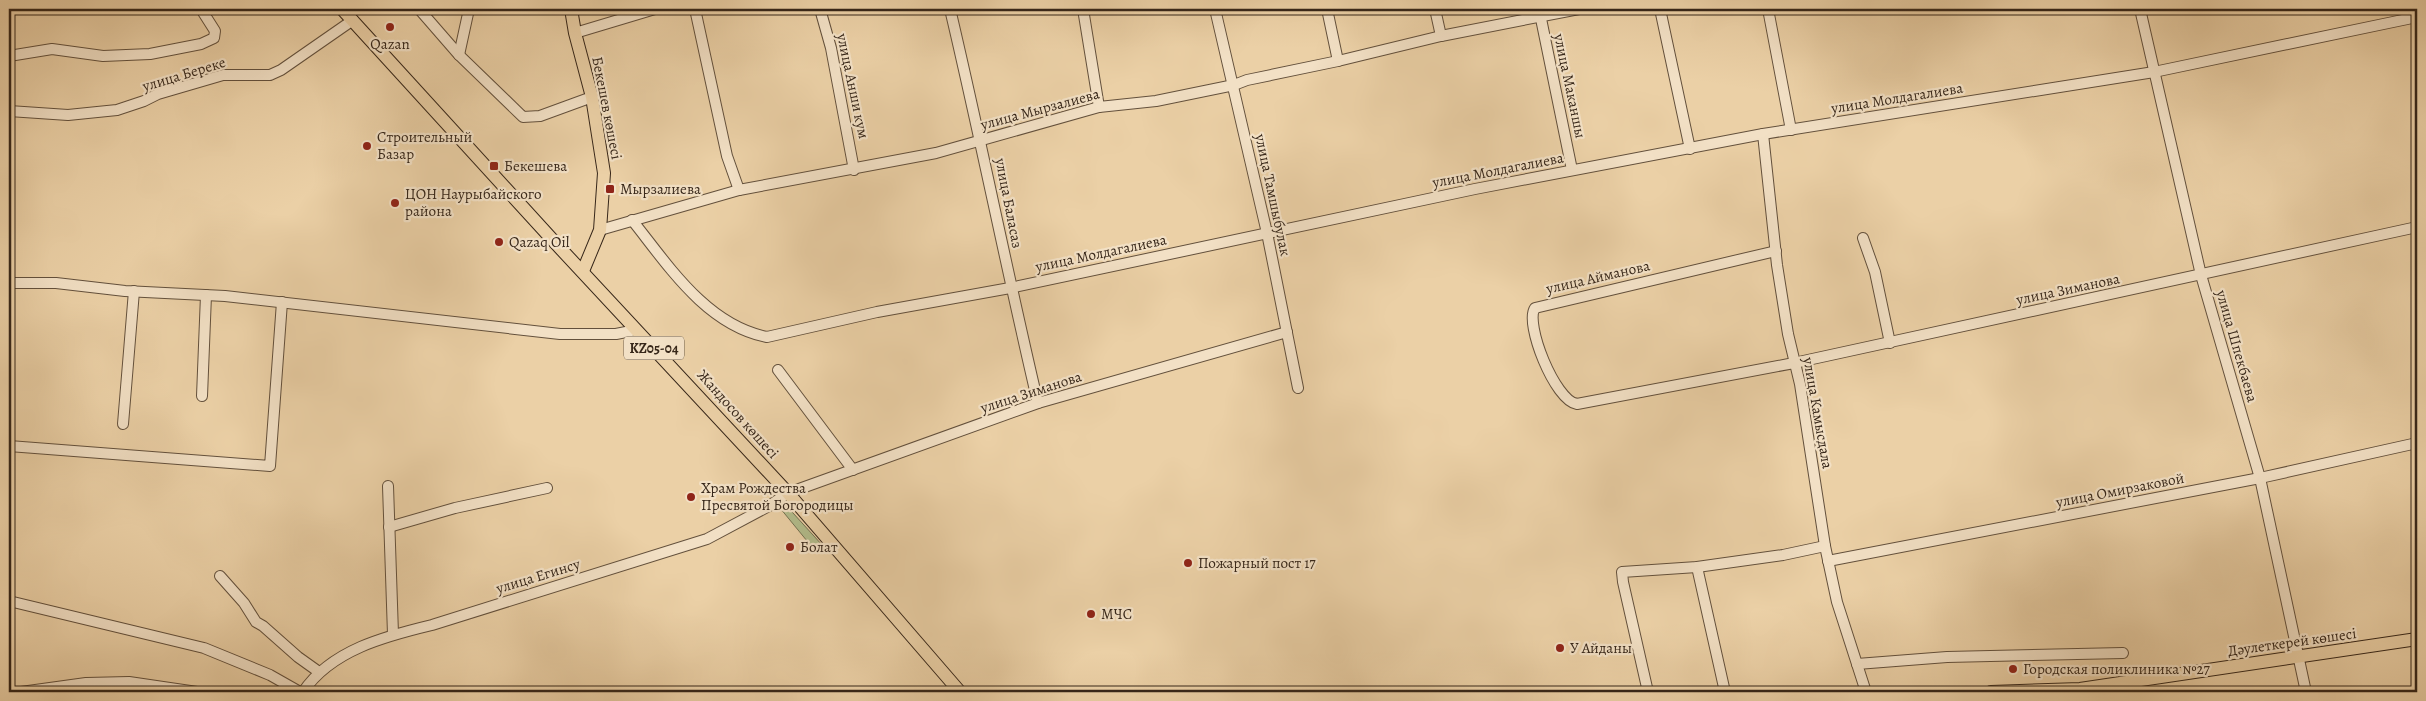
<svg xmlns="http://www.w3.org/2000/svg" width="2426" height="701" viewBox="0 0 2426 701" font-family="Alegreya,serif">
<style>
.green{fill:#b2bc8b;stroke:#747152}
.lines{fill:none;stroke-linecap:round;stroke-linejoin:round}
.minor-casing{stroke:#63503c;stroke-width:12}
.major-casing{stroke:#362619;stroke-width:14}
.minor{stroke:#f2e0c5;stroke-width:10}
.major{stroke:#ebd0a6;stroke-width:12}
.poi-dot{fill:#8f2418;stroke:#f2e0c5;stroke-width:2}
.labels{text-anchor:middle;stroke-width:4.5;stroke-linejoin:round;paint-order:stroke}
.shield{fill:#f2e0c5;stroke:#6e5e4d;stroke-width:1}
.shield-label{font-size:14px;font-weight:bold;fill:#362619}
.poi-label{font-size:15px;fill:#362619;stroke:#f2e0c5;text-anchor:start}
.street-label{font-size:15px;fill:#362619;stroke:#f2e0c5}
</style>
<rect width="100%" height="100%" fill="#ebd0a6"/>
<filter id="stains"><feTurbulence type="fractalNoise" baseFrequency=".004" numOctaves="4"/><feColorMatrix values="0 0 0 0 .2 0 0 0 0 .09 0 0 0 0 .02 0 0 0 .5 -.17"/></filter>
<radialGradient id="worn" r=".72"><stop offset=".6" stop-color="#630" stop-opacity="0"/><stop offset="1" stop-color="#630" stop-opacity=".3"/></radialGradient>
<polygon class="green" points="783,502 823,546 812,547 780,508 778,503"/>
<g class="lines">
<defs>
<g id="minor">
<polyline points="419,9 459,55 523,117 540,116 592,97"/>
<polyline points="695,9 727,156 739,190"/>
<polyline points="820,9 831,48 854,170"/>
<path d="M950,9C981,140 1007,272 1038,403"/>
<polyline points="1083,9 1099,107"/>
<polyline points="1215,9 1267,233 1298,388"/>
<polyline points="1327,9 1338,61"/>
<polyline points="1435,9 1441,36"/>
<polyline points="1539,9 1572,170"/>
<polyline points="1660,9 1690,149"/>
<polyline points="1768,9 1791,130"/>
<polyline points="2140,9 2201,275 2260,478 2306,692"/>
<polyline points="575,33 655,9"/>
<polyline points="459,55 469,9"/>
<polyline points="9,56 52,49 103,56 150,54 201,44 214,38 215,31 201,9"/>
<polyline points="9,111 68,115 117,110 144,101 158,94 223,75 270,75 281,70 353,20"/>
<polyline points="1763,134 1777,265 1788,334 1800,384 1825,546 1837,602 1866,692"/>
<path d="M632,220C668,265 706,325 767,337L877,312L1010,288L1475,189L1763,134L2154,72L2417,17"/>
<polyline points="600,230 739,190 936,153 1099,107 1156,101 1234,85 1247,80 1338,61 1441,36 1579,9"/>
<polyline points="1863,238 1875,272 1890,343"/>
<path d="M1776,251L1535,308C1524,323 1555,401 1577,404L1794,363L2417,227"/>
<polyline points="9,283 56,283 125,291 225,296 560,334 616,334 636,330"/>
<polyline points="778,370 853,470"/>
<polyline points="202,396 206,295"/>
<polyline points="123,424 134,291"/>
<polyline points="9,446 270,466 282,302"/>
<polyline points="388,486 393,634"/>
<polyline points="389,527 455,508 547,488"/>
<polyline points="1828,561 2260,478 2417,443"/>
<polyline points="1697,567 1725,692"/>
<polyline points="220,576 244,603 256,622 263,626 298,657 319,672"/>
<polyline points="9,601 204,648 270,675 300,692"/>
<polyline points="1857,664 1947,657 2123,653"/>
<polyline points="21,692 86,683 129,682 197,692"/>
<path d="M303,692C331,650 386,636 432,625L707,539L769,506L788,493L1038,403L1287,332"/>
<polyline points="1648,692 1623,582 1622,572 1697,567 1783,555 1825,546"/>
</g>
<g id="major">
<polyline points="342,9 560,248 788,493 960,692"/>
<polyline points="571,9 575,33 592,97 604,173 600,230 583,271"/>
<polyline points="1991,692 2080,689 2417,639"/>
</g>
</defs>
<use href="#minor" class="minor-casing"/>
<use href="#major" class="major-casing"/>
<use href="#minor" class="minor"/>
<use href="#major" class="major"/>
</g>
<g class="poi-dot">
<circle cx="390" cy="27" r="5"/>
<circle cx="367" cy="146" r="5"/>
<rect x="489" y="161" width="10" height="10" rx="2.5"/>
<rect x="605" y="184" width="10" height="10" rx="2.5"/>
<circle cx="395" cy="203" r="5"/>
<circle cx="499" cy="242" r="5"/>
<circle cx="691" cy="497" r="5"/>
<circle cx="790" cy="547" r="5"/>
<circle cx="1188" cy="563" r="5"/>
<circle cx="1091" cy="614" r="5"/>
<circle cx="1560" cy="648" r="5"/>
<circle cx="2013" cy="669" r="5"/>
</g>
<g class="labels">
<rect class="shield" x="624" y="336.5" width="60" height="23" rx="4"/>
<g class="shield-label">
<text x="654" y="353">KZ05-04</text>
</g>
<g class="poi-label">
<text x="390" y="49" text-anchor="middle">Qazan</text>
<text x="377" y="142">Строительный<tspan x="377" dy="17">Базар</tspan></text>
<text x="504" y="171">Бекешева</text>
<text x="620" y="194">Мырзалиева</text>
<text x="405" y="199">ЦОН Наурыбайского<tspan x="405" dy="17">района</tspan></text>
<text x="509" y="247">Qazaq Oil</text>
<text x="701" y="493">Храм Рождества<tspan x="701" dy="17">Пресвятой Богородицы</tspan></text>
<text x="800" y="552">Болат</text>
<text x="1198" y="568">Пожарный пост 17</text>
<text x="1101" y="619">МЧС</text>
<text x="1570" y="653">У Айданы</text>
<text x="2023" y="674">Городская поликлиника №27</text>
</g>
<g class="street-label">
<text transform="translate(184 74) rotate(-17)" y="5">улица Береке</text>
<text transform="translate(853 86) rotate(78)" y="5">улица Анши кум</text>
<text transform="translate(1570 86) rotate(78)" y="5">улица Маканшы</text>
<text transform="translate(1897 98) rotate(-9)" y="5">улица Молдагалиева</text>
<text transform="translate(607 108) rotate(79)" y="5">Бекешев көшесі</text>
<text transform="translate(1040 109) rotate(-15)" y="5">улица Мырзалиева</text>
<text transform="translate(1498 170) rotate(-11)" y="5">улица Молдагалиева</text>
<text transform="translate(1273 195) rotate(78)" y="5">улица Тамшыбулак</text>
<text transform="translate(1009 203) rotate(79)" y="5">улица Баласаз</text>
<text transform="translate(1101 253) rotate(-12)" y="5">улица Молдагалиева</text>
<text transform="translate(1598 277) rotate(-13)" y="5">улица Айманова</text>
<text transform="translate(2068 289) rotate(-12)" y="5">улица Зиманова</text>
<text transform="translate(2237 346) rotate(74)" y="5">улица Шпекбаева</text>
<text transform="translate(1031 392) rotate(-18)" y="5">улица Зиманова</text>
<text transform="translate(1818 413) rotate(80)" y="5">улица Камысдала</text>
<text transform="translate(738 414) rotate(48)" y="5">Жандосов көшесі</text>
<text transform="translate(2120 490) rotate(-11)" y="5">улица Омирзаковой</text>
<text transform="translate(538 576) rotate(-17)" y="5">улица Егинсу</text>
<text transform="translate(2292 642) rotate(-8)" y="5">Дәулеткерей көшесі</text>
</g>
</g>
<rect width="2426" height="701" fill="none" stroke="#ebd0a6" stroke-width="30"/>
<rect x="10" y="10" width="2406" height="681" fill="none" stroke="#362619" stroke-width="2.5"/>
<rect x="15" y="15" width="2396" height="671" fill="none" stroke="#362619"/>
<rect width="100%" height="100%" filter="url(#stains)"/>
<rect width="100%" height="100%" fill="url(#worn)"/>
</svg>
